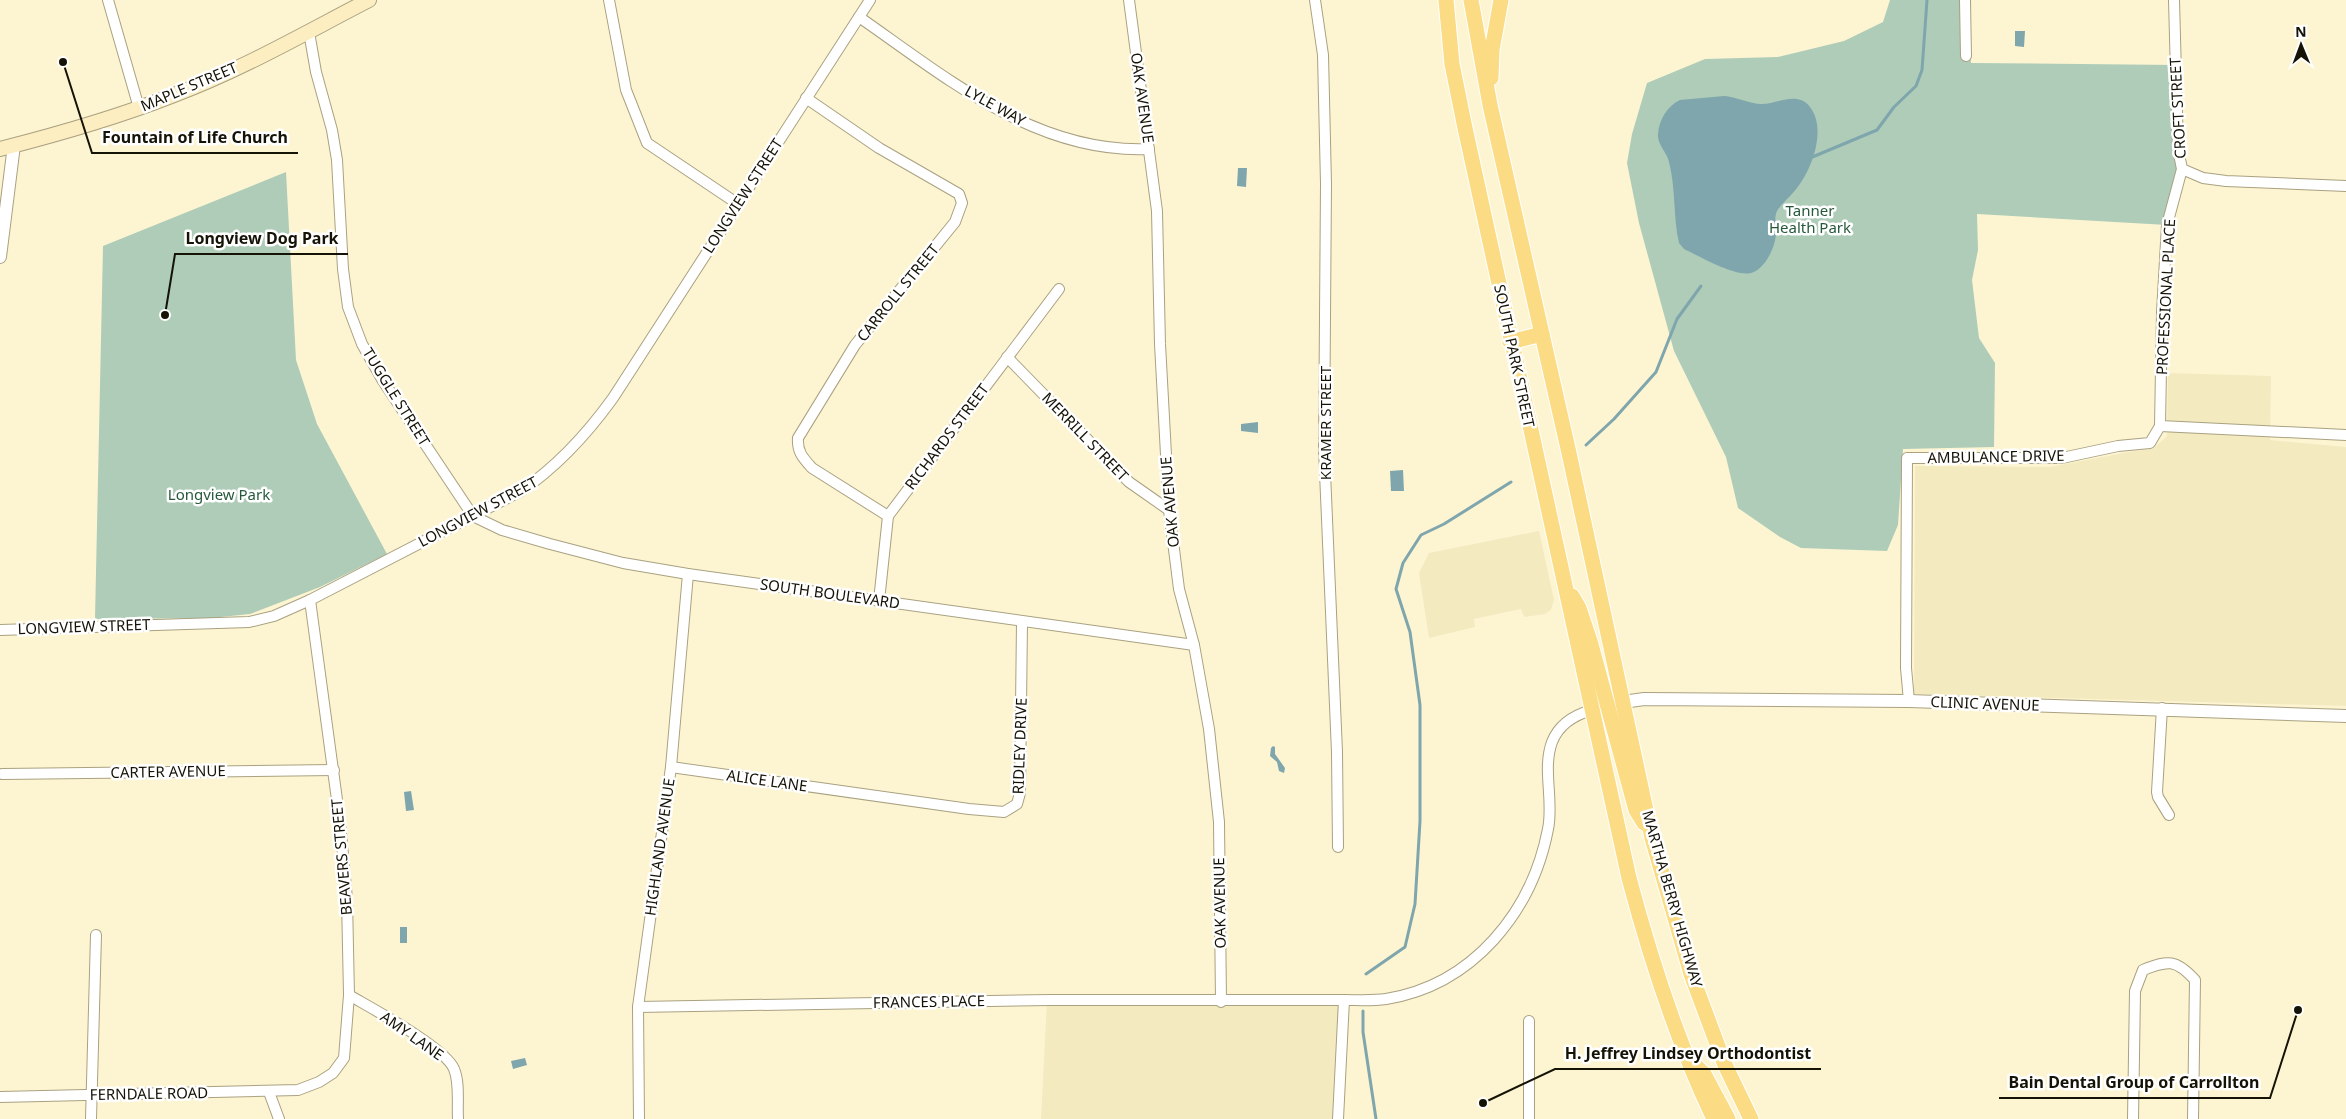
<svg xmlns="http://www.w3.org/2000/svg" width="2346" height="1119" viewBox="0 0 2346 1119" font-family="'Noto Sans',sans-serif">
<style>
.built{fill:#f4eac0}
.green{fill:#aeccb8}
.water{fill:#7fa6ad}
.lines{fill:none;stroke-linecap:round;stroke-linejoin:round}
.stream{stroke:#7fa6ad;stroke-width:3}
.minor-casing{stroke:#a9a180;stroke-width:12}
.tertiary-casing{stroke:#a9a180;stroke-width:14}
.secondary-casing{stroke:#a9a180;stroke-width:16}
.primary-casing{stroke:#fff;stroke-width:17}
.minor{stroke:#fff;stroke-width:10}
.tertiary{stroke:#fff;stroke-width:12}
.secondary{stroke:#fdeec2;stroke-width:14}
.primary{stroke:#fbdc84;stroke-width:15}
.labels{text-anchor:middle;stroke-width:5;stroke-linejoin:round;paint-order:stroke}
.street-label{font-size:15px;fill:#151206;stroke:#fff}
.park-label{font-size:15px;fill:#26593c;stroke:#fff}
.leader{fill:none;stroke:#151206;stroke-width:2}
.callout-dot{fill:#151206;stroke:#fff;stroke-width:2}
.callout-label{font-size:16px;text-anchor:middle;font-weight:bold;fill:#151206;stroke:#fff;stroke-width:5;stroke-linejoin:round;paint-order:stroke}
</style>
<rect width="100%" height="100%" fill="#fdf5d2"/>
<g class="built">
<polygon points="2168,373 2271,376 2270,440 2346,447 2346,706 1914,694 1915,466 2050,467 2134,451 2153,449 2167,436"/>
<polygon points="1539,531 1554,600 1551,610 1545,614 1524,617 1521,609 1474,619 1475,627 1429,638 1419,573 1429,553"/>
<polygon points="1344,1000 1338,1119 1041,1119 1047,1001"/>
</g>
<g class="green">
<polygon points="1890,0 1964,0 1971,63 2176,65 2182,169 2167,225 1977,214 1978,250 1972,280 1979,338 1995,363 1994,447 1903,449 1898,525 1887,551 1801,548 1780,537 1738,508 1726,457 1674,351 1639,223 1627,163 1632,134 1647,83 1705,59 1778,57 1844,41 1883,22"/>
<polygon points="286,172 296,360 317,424 387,554 320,587 250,614 211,618 95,619 103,246"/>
</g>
<g class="water">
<polygon points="2015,31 2025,31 2024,47 2015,46"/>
<path d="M1724,96C1736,97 1748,103 1760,104C1777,105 1797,90 1810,107C1827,129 1812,169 1797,188C1791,196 1782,203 1777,211C1774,218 1776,223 1776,230C1777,244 1766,269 1751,273C1735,277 1699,256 1684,249L1679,243C1673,217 1676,189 1669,162C1667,152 1657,145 1658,134C1659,120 1667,106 1680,100Z"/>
<polygon points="1238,168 1247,168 1246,187 1237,186"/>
<polygon points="1258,422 1258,433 1241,431 1241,424"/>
<polygon points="1403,470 1404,491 1391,491 1390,471"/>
<polygon points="1273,746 1275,747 1275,754 1285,768 1284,773 1279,771 1277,762 1270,756 1271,748"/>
<polygon points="411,791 414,810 406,811 404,792"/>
<rect x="400" y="927" width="7" height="16"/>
<polygon points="525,1058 527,1065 513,1069 511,1061"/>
</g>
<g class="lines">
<g class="stream">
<polyline points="1810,158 1877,130 1894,107 1916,86 1922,70 1927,0"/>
<polyline points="1586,445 1614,419 1656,372 1677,319 1701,286"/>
<polyline points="1366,974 1405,947 1415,904 1420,821 1420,705 1410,632 1396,589 1403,563 1421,535 1444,524 1511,482"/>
<polyline points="1363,1011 1363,1032 1376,1119"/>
</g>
<defs>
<g id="minor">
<polyline points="108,0 139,108"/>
<polyline points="609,0 626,90 647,143 738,204"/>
<polyline points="1129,0 1157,211 1160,344 1169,510 1179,589 1194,645 1209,729 1219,822 1221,1002"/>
<polyline points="1315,0 1323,55 1326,184 1324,449 1337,752 1338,847"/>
<polyline points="1965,0 1966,56"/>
<path d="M859,17C947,78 1036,154 1149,149"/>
<polyline points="309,32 316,72 332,130 337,160 343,269 348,307 362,344 383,381 473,516 502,530 550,544 623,563 688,574 1194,645"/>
<path d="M806,98L879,148L959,194L962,203L955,222L855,345L798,438C797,452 803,458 812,468L888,516"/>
<polyline points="2182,169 2203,178 2226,181 2346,186"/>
<polyline points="1007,357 1129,482 1169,510"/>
<polyline points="2160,426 2346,435"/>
<polyline points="879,601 888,516 1059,289"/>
<path d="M0,630L249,622L274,616L310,600L521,491C558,466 587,434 613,398L870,0"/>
<polyline points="1909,701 1906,668 1907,458 2062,458 2118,446 2150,443 2160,426 2162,312 2167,225 2182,169 2178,149 2174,0"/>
<polyline points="2162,708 2157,792 2158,797 2169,815"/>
<polyline points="671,767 969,809 1004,812 1017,804 1020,793 1022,622"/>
<polyline points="2,774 334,770"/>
<path d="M349,995C371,1008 446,1048 454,1069C460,1083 457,1103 458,1119"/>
<path d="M638,1007L1051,1000H1344C1358,1000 1372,1001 1386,999C1473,985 1532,912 1548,829C1554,800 1542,769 1552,742C1559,724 1574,715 1592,710"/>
<polyline points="269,1092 279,1119"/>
<polyline points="0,1097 298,1090 319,1082 333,1073 344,1058 349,995 347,899 340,822 310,600"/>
<polyline points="91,1119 96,935"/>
<polyline points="639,1119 638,1007 671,767 688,574"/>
<polyline points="1338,1119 1344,1000"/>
<polyline points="1529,1119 1529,1021"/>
<path d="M2133,1119L2135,991L2143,970C2168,960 2176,959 2195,980L2193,1119"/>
</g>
<g id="tertiary">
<polyline points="0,257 14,145"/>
<polyline points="1623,702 1644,699 1909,701 2346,716"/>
</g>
<path id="secondary" d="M0,149C59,134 118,117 174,95C241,70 305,33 369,0"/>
<g id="primary">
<path d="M1446,0L1452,64L1465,128L1629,878C1651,961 1677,1042 1714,1119"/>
<polyline points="1471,0 1490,105 1569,453 1652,838 1691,974 1725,1065 1751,1119"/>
<polyline points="1491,78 1492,50 1501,0"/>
<polyline points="1510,342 1542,334"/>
<polyline points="1572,596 1579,608 1590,641 1636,810 1644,823"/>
<polyline points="1695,1065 1704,1074 1728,1119"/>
</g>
</defs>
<use href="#minor" class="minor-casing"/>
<use href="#tertiary" class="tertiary-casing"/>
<use href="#secondary" class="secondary-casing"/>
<use href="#primary" class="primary-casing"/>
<use href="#minor" class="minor"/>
<use href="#tertiary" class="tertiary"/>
<use href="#secondary" class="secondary"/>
<use href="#primary" class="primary"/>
</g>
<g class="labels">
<g class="street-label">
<text transform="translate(189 87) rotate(-23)" y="5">MAPLE STREET</text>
<text transform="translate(1142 98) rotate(82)" y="5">OAK AVENUE</text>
<text transform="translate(995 106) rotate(29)" y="5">LYLE WAY</text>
<text transform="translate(2178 108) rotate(-93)" y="5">CROFT STREET</text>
<text transform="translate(743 196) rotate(-57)" y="5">LONGVIEW STREET</text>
<text transform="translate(898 293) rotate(-51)" y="5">CARROLL STREET</text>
<text transform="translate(2166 297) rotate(-87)" y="5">PROFESSIONAL PLACE</text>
<text transform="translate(1514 356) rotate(78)" y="5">SOUTH PARK STREET</text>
<text transform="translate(396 397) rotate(58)" y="5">TUGGLE STREET</text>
<text transform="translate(1326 423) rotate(-90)" y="5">KRAMER STREET</text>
<text transform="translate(947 437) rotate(-53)" y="5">RICHARDS STREET</text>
<text transform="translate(1085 437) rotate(46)" y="5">MERRILL STREET</text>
<text transform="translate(1996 457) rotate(-1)" y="5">AMBULANCE DRIVE</text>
<text transform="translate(1170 502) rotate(-95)" y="5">OAK AVENUE</text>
<text transform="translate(478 512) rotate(-28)" y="5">LONGVIEW STREET</text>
<text transform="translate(830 594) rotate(8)" y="5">SOUTH BOULEVARD</text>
<text transform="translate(84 627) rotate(-2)" y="5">LONGVIEW STREET</text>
<text transform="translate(1985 704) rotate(2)" y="5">CLINIC AVENUE</text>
<text transform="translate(1020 746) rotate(-88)" y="5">RIDLEY DRIVE</text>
<text transform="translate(168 772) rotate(-1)" y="5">CARTER AVENUE</text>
<text transform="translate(767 781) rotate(8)" y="5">ALICE LANE</text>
<text transform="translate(660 847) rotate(-82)" y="5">HIGHLAND AVENUE</text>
<text transform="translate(342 857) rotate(-95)" y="5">BEAVERS STREET</text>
<text transform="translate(1672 899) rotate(74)" y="5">MARTHA BERRY HIGHWAY</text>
<text transform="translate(1220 903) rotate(-91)" y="5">OAK AVENUE</text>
<text transform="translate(929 1002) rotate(-1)" y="5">FRANCES PLACE</text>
<text transform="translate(412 1036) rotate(35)" y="5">AMY LANE</text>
<text transform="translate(149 1094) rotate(-1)" y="5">FERNDALE ROAD</text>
</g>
<g class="park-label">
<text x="1810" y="216">Tanner<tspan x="1810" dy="17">Health Park</tspan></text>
<text x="219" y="500">Longview Park</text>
</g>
</g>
<path class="leader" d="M63 62L92 153H298M165 315L175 254H348M1483 1103L1555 1069H1821M2298 1010L2270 1098H1999"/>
<g class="callout-dot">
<circle cx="63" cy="62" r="5"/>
<circle cx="165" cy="315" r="5"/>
<circle cx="1483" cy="1103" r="5"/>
<circle cx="2298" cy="1010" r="5"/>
</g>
<g class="callout-label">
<text x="195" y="143">Fountain of Life Church</text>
<text x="262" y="244">Longview Dog Park</text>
<text x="1688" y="1059">H. Jeffrey Lindsey Orthodontist</text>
<text x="2134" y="1088">Bain Dental Group of Carrollton</text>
</g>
<g transform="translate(2301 45) rotate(359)" stroke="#ffffff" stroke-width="4" paint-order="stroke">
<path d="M0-4L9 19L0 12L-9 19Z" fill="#151206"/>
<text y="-8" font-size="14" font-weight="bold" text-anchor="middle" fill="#151206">N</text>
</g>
</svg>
